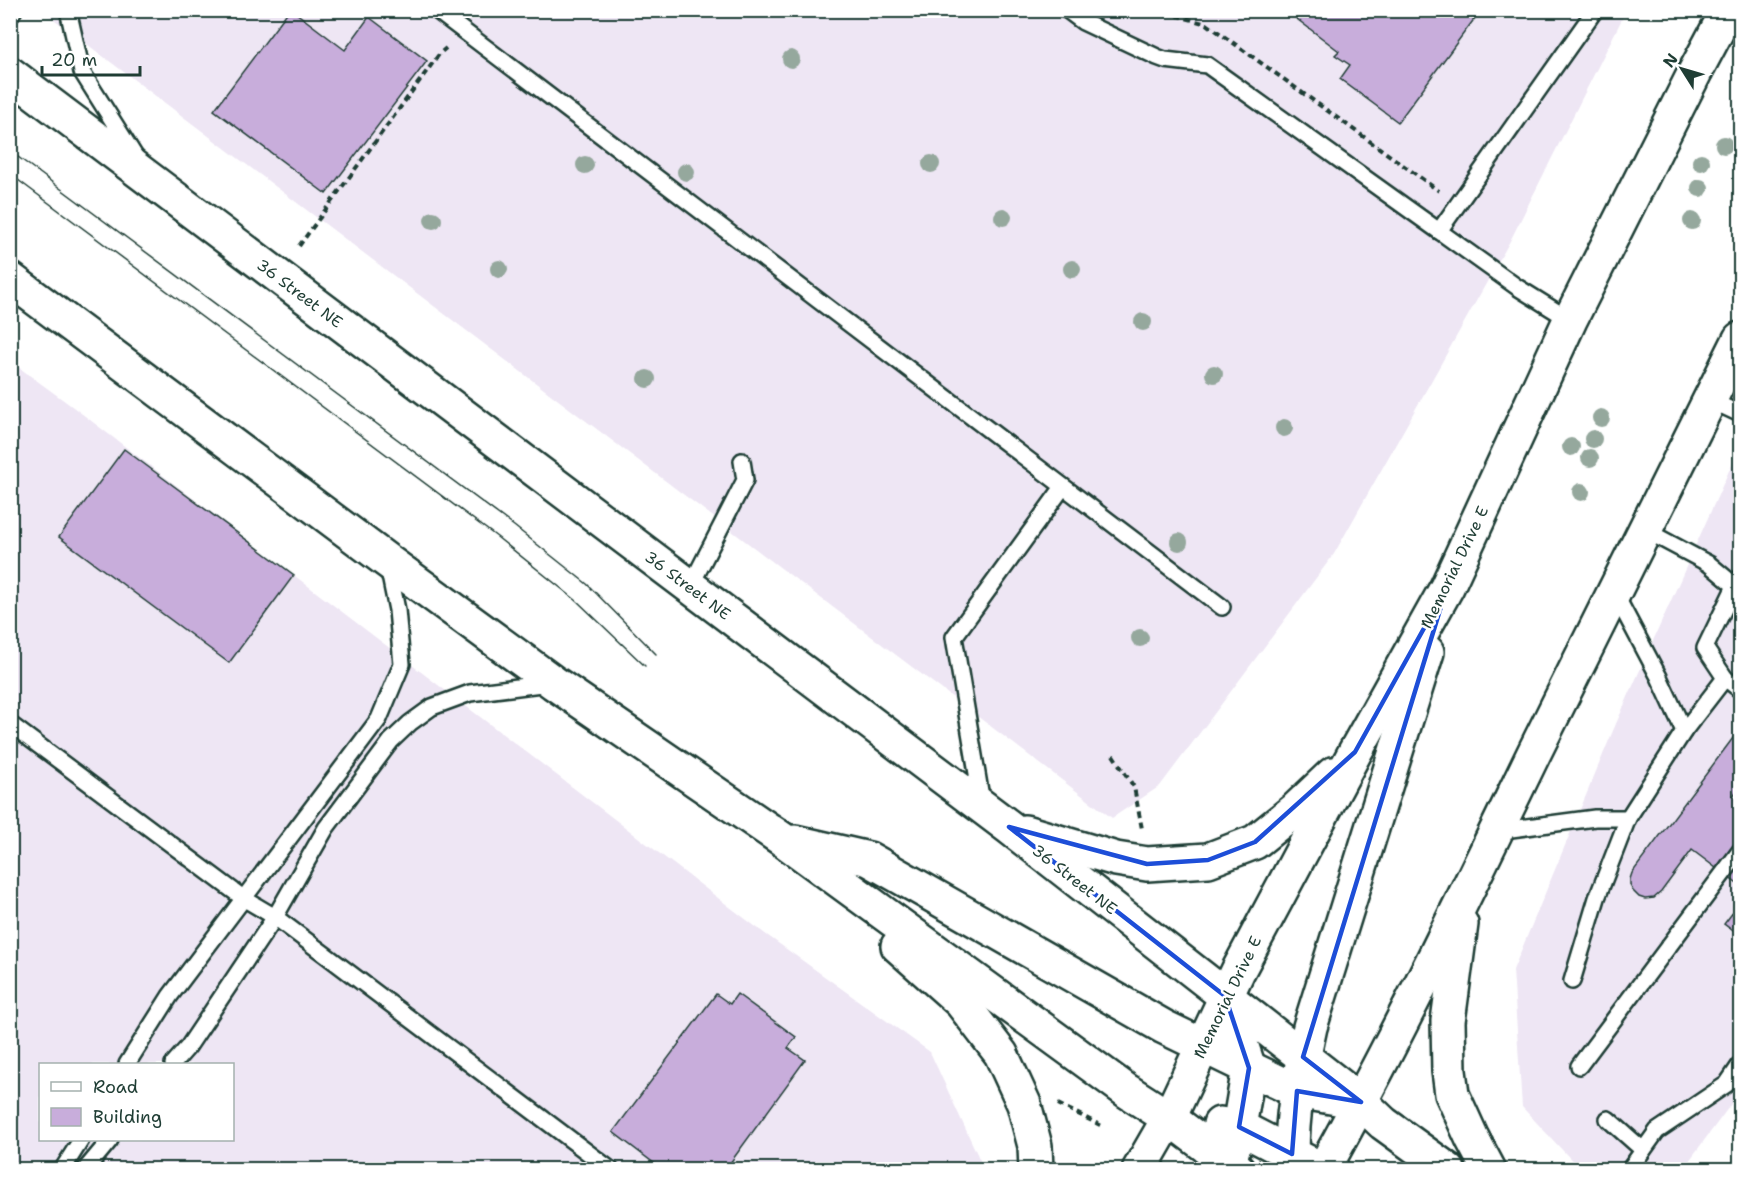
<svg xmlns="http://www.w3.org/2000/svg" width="1751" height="1180" viewBox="0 0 1751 1180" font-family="'Shantell Sans',sans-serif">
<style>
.built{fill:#eee6f4;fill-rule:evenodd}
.building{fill:#c8addb;stroke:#1f3d34;stroke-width:1.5}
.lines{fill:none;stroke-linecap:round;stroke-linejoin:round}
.service-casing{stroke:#1f3d34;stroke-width:20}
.secondary-casing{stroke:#1f3d34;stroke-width:38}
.path{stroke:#1f3d34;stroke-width:4;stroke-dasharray:6 4.5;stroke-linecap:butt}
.service{stroke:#fff;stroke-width:15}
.secondary{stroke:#fff;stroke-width:33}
.tram{stroke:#1f3d34;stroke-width:1.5}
.tree{fill:#95a89d}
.marked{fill:none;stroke:#1d4ed8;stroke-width:4.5;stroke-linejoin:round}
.labels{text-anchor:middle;stroke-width:5;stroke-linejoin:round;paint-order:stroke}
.street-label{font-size:16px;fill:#1f3d34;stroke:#fff}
</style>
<rect width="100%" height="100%" fill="#fff"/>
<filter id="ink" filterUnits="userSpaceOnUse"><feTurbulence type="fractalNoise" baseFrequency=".0167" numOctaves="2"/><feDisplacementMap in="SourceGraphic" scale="12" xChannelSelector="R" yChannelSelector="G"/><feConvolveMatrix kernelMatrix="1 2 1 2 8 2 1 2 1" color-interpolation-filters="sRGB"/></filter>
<g filter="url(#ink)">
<g class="built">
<polygon points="43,11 1626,11 1510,241 1334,554 1160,786 1112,818"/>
<path d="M10,361L73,407L764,933L930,1052L984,1169H11ZM40,1064H232V1140H40Z"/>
<polygon points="1740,446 1740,1092 1683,1169 1580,1169 1522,1107 1513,970 1615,726"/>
</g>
<g class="building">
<polygon points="289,10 292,10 345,50 369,17 427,61 326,194 214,110"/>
<polygon points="1285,10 1481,10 1398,122 1340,79 1350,65 1335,55 1339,51"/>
<polygon points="124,449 294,575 229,663 59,537"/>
<polygon points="1739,730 1740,730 1740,786 1733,796 1740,801 1740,886 1692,850 1661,892 1654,898 1645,899 1639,897 1633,891 1630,885 1630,879 1632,873"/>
<polygon points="1740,903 1740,936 1724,924"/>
<polygon points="716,994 730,1004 737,994 796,1037 788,1048 805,1060 725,1170 663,1170 613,1132"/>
</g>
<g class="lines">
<defs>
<g id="service">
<polyline points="68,10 82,72 136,158"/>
<polyline points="436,10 1222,607"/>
<polyline points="1067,10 1083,22 1157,57 1165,60 1207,65 1439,231"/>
<polyline points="10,16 14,10"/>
<polyline points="1570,320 1517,287 1439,231 1595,10"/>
<polyline points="1710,400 1740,414"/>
<polyline points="1645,530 1709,564 1740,590"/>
<polyline points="690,587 745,480 742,461"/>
<polyline points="1614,592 1659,677 1684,731"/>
<polyline points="1725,678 1705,648 1735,586 1740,578"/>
<polyline points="10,724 243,898 275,917 331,959 611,1170"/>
<polyline points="982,803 954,637 1063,487"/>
<polyline points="1496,831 1595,818 1628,818"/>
<polyline points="1572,981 1597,898 1628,818 1684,731 1725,678 1740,690"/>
<polyline points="127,1064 170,996 379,719 402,664 397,610 388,566"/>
<polyline points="173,1064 188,1047 275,917 326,828 391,741 410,723 432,707 470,693 549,683"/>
<polyline points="1579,1066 1740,851"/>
<polyline points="1608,1119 1643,1150"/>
<polyline points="62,1170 81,1140"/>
<polyline points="85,1170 110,1140"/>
<polyline points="1629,1170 1657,1131 1727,1084 1740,1065"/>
</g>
<g id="secondary">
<polyline points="10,74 1009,827 1361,1102 1383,1123 1448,1170"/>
<polyline points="10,279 386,560 554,683 782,839 1127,1091 1169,1118 1238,1170"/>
<polyline points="1025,832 1116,859 1147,864 1208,860 1255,842 1296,809 1333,774"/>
<polyline points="795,842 869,859 1164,1027 1297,1091 1354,1101"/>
<polyline points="1461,924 1448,1021 1449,1071 1452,1094 1472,1138 1489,1170"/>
<polyline points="898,946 961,1002 1001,1054 1024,1104 1035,1146 1036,1170"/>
<polyline points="1225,996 1249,1068 1239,1127 1227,1170"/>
<polyline points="1220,1124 1239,1127 1309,1163"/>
<polyline points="1139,1170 1169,1118 1238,971 1355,752 1447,587 1570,320 1695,72 1728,10"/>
<path d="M1293,1170C1289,1122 1300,1073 1310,1027L1427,652"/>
<path d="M1323,1170C1399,1034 1466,893 1534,753C1602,615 1671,477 1740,339"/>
</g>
</defs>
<use href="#service" class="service-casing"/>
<use href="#secondary" class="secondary-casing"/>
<g class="path">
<polyline points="1156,10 1207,24 1439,191"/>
<polyline points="299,246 440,53 446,48"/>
<polyline points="1113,755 1134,787 1142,829"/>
<polyline points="1058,1104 1104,1127"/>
</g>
<use href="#service" class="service"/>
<use href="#secondary" class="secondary"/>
<g class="tram">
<polyline points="10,151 514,526 587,584 656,654"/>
<polyline points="10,174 497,537 577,601 645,666"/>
</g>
</g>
<g class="tree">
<circle cx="791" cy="59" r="9"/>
<circle cx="1724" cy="145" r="9"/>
<circle cx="1701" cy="162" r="9"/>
<circle cx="931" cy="164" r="9"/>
<circle cx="585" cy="165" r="9"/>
<circle cx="686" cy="172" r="9"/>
<circle cx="1700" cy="188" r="9"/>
<circle cx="1003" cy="217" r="9"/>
<circle cx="433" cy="220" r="9"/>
<circle cx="1692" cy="221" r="9"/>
<circle cx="499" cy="269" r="9"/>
<circle cx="1072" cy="269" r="9"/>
<circle cx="1143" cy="322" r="9"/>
<circle cx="1214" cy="374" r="9"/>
<circle cx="647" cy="379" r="9"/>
<circle cx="1601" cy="418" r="9"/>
<circle cx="1284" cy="428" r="9"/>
<circle cx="1593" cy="439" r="9"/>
<circle cx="1571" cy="447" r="9"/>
<circle cx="1590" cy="458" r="9"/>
<circle cx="1581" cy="492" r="9"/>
<circle cx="1179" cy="542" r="9"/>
<circle cx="1140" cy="638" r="9"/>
</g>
</g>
<path class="marked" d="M1447,587L1303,1057L1361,1102L1297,1091L1292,1154L1239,1127L1249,1068L1225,996L1009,827L1147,864L1208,860L1255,842L1355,752Z"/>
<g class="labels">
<g class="street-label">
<text transform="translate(300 293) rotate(37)" y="6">36 Street NE</text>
<text transform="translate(1454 567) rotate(-64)" y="6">Memorial Drive E</text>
<text transform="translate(688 585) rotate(37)" y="6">36 Street NE</text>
<text transform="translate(1075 879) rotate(38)" y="6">36 Street NE</text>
<text transform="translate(1227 997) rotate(-64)" y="6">Memorial Drive E</text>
</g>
</g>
<rect width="1751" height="1180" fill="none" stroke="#fff" stroke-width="36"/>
<rect x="18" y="18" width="1715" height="1144" fill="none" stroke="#1f3d34" stroke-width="2" filter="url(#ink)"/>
<rect x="39" y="1063" width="195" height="78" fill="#ffffff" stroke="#a5b1ae" stroke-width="1.5"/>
<rect x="51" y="1082" width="30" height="9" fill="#ffffff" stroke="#a5b1ae" stroke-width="1.5"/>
<text x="93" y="1093" font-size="18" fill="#1f3d34">Road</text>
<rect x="51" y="1108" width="30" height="18" fill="#c8addb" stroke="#a5b1ae" stroke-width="1.5"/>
<text x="93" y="1123" font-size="18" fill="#1f3d34">Building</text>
<g transform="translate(1682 69) rotate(307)" stroke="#ffffff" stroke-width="4.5" paint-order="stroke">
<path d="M0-4.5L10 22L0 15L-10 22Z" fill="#1f3d34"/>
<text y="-9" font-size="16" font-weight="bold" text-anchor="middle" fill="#1f3d34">N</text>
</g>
<path d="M42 66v9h98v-9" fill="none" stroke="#1f3d34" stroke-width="3"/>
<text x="51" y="66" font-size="18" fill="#1f3d34" stroke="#ffffff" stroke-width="4.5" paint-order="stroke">20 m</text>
</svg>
